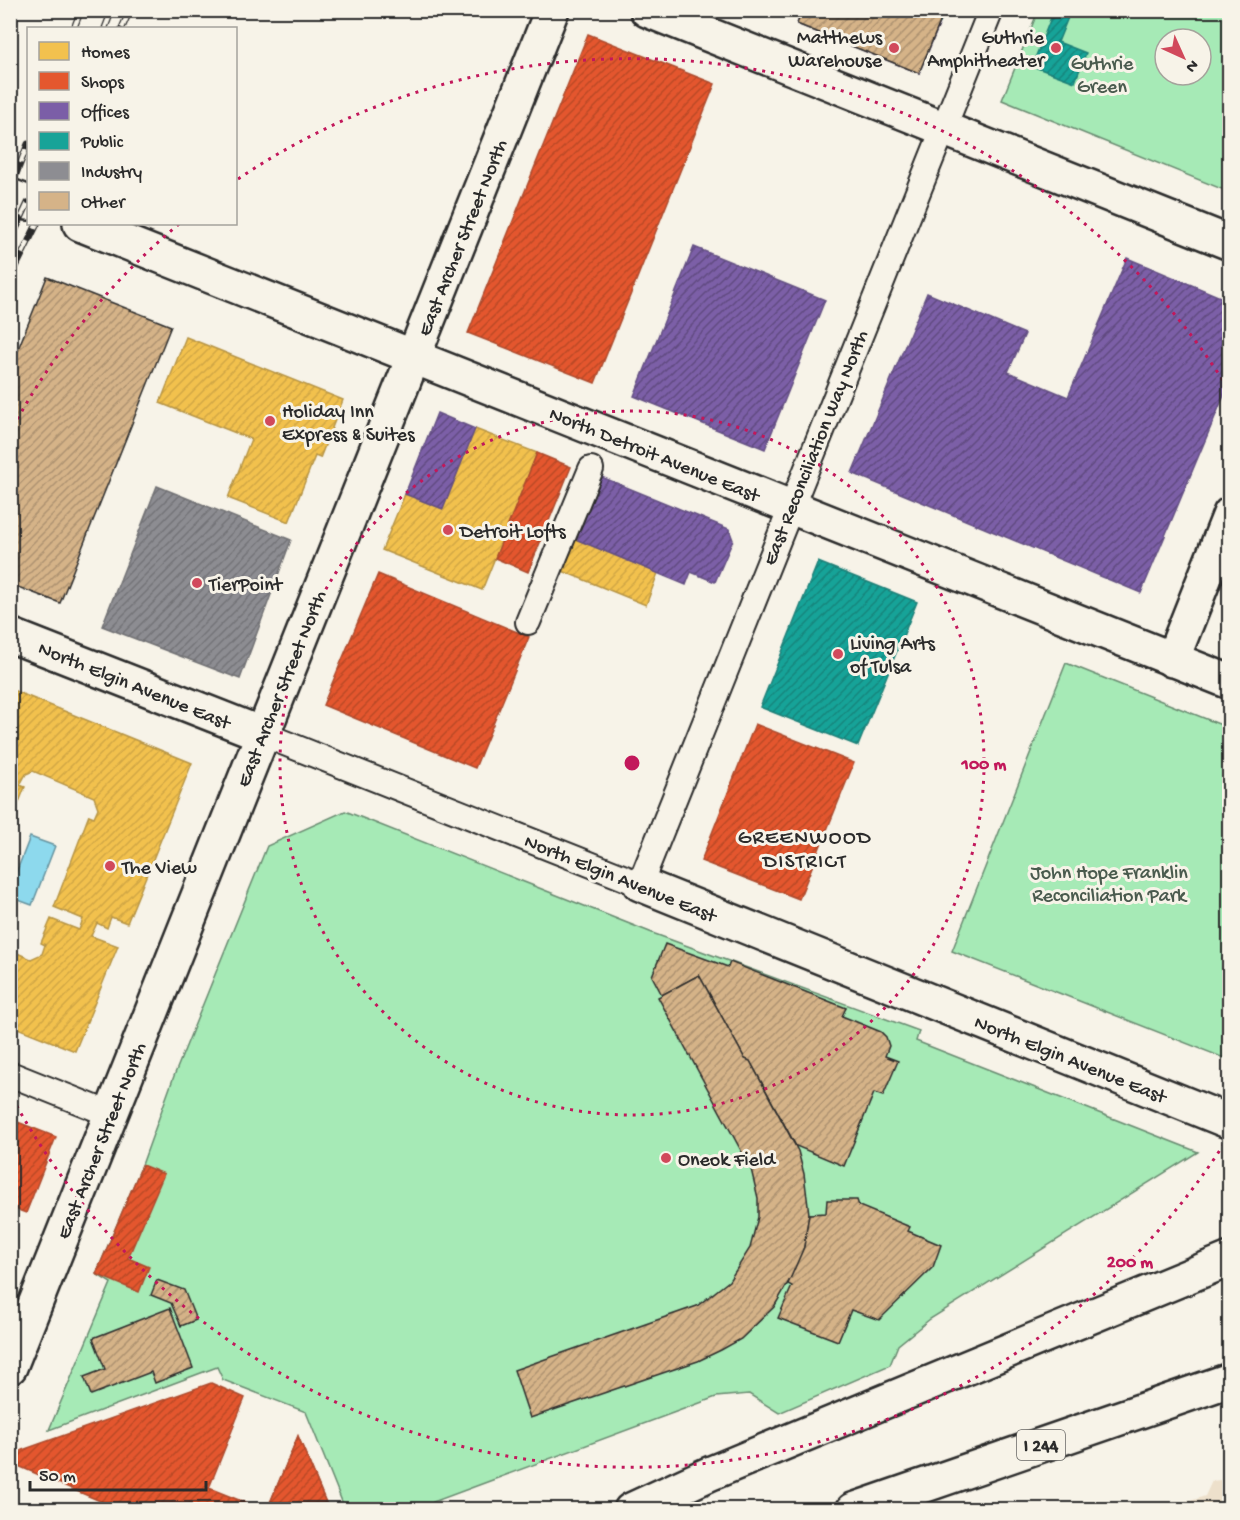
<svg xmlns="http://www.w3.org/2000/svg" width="1240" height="1520" viewBox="0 0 1240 1520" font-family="'Gochi Hand',sans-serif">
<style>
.built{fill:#ede0cb}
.park{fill:#a6eab6;stroke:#688a70;stroke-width:1.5;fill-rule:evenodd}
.water{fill:#8dd9ed;stroke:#66939f;stroke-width:1.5}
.homes{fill:url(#homes-hatch);stroke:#b69444;stroke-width:1.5}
.shops{fill:url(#shops-hatch);stroke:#ac4a2d;stroke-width:1.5}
.offices{fill:url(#offices-hatch);stroke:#634f82;stroke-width:1.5}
.public{fill:url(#public-hatch);stroke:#1d7f77;stroke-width:1.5}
.industry{fill:url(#industry-hatch);stroke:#707073;stroke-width:1.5}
.building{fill:url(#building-hatch);stroke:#2b2b2b;stroke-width:1.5}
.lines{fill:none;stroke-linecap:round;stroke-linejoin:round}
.street-casing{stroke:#2b2b2b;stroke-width:28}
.secondary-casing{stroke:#2b2b2b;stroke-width:38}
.primary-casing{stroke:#2b2b2b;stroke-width:38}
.highway-casing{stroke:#2b2b2b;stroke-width:38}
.street{stroke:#f7f3e8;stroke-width:24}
.secondary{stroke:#f7f3e8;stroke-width:33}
.primary{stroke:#f7f3e8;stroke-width:33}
.highway{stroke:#f7f3e8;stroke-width:33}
.rail-casing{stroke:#2b2b2b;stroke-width:7}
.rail{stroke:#f7f3e8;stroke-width:4.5;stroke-dasharray:14;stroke-linecap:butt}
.ring{fill:none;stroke:#c2185b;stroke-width:3;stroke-dasharray:3 6}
.poi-dot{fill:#d1495b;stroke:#f7f3e8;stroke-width:2}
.labels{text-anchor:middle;stroke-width:6;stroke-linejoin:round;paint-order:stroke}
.shield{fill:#f7f3e8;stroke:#686764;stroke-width:1.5}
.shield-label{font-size:18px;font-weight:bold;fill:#2b2b2b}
.poi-label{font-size:20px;fill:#2b2b2b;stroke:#f7f3e8;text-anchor:start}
.park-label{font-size:20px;fill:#4a5b4e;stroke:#f7f3e8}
.street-label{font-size:20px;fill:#2b2b2b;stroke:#f7f3e8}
.neighbourhood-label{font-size:21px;letter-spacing:1.5px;fill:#2b2b2b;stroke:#f7f3e8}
.centre{fill:#c2185b;stroke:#f7f3e8;stroke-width:3}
.ring-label{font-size:18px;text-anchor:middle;font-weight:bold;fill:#c2185b;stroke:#f7f3e8;stroke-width:6;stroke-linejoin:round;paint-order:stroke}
</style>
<defs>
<pattern id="homes-hatch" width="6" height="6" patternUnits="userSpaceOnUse" patternTransform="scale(1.5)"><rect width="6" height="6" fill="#f2c14e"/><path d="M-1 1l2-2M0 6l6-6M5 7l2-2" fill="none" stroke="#d0a644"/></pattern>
<pattern id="shops-hatch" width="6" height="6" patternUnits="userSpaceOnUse" patternTransform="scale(1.5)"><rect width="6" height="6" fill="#e4572e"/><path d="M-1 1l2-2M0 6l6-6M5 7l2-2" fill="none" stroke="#b94827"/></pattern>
<pattern id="offices-hatch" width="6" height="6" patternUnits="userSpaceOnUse" patternTransform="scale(1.5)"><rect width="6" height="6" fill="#7b5ea7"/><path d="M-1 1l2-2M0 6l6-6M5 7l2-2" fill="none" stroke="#604a80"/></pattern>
<pattern id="public-hatch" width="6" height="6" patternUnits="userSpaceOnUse" patternTransform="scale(1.5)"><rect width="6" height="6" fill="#17a398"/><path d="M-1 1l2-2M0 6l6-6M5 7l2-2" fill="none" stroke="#15857c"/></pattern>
<pattern id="industry-hatch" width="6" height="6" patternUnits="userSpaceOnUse" patternTransform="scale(1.5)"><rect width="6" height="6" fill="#8d8d92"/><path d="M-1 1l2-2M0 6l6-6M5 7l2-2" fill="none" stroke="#737377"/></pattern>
<pattern id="building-hatch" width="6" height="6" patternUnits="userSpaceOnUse" patternTransform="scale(1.5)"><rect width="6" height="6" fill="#d5b388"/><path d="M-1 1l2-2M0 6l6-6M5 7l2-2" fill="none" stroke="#ad926f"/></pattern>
</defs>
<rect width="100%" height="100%" fill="#f7f3e8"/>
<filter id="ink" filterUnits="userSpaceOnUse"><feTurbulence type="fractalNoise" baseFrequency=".0167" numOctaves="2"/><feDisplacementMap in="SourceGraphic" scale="12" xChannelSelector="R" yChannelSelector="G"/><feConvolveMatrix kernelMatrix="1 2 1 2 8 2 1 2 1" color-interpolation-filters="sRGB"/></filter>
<g filter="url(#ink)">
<polygon class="built" points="1229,1479 1229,1509 1167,1509 1205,1496 1212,1481"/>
<g class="park">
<path d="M1038,11H1229V192L1002,100ZM1165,39H1201V75H1165Z"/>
<polygon points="1066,663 1229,728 1229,1060 952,951"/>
<polygon points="345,811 655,934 919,1031 916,1041 1198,1152 930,1319 898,1345 890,1365 779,1413 749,1394 716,1397 433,1502 429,1509 345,1509 306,1412 223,1380 217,1367 49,1430 111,1283 96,1274 142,1165 174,1076 267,846"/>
</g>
<polygon class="water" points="30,837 55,846 32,905 10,897 11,886"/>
<g class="homes">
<polygon points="186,337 343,400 320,458 315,456 289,522 228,498 251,439 160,403"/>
<polygon points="475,429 537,453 482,590 382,550 405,494 443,509"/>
<polygon points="573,538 658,573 646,605 560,570"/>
<polygon points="10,689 192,763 127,923 111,917 107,928 97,923 91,936 118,946 75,1051 10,1025 10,950 31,959 42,954 45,945 41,943 51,919 79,930 83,919 54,907 89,815 94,817 98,808 94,797 33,771 26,774 20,785 25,787 10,825"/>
</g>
<g class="shops">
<polygon points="588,34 715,84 595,383 468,333"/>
<polygon points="537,453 571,467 528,572 495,558"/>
<polygon points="378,574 529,637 475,768 323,705"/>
<polygon points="755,724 854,763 799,899 701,861"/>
<polygon points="10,1119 56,1137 26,1213 10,1207"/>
<polygon points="142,1165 164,1174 128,1258 149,1267 139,1292 96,1274"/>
<polygon points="211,1383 245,1398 209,1488 264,1510 121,1510 16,1465 22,1450"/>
<polygon points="298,1436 329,1510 267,1510"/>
<polygon points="298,1436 329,1510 267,1510"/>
</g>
<g class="offices">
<polygon points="802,10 908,10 940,23 919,73 797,24"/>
<polygon points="694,247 825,300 765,449 634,396"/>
<polygon points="1127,258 1230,301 1230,381 1141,593 852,473 927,293 1025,334 1008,372 1068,397"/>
<polygon points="437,413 475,429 443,509 405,494"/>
<polygon points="599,476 729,529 733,540 715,582 691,572 686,585 573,538"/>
</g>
<g class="public">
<polygon points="908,10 945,10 940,23"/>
<polygon points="1054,10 1071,10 1058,42 1086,53 1075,82 1032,66"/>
<polygon points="818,562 917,602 858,746 760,707"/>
</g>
<polygon class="industry" points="157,486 291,540 240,679 102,626"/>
<g class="building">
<polygon points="802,10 945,10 919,73 797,24"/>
<polygon points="47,277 171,326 60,603 10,584 10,369"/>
<polygon points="665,944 728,967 730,962 846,1008 842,1016 881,1032 886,1037 889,1046 885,1056 898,1061 883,1096 874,1093 844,1166 796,1146 750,1061 745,1059 699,975 662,995 652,976"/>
<polygon points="699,975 745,1059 750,1061 798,1151 804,1174 809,1214 804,1247 799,1264 774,1307 741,1339 721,1350 698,1361 530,1418 514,1370 697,1306 729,1281 750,1248 758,1217 758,1198 751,1169 658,997"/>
<polygon points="827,1200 857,1200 859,1206 910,1227 908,1231 941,1245 933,1267 879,1320 851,1310 838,1341 778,1318 792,1286 788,1284 804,1247 809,1214 826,1213"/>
<polygon points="157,1280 184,1290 196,1320 181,1326 171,1303 151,1295"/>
<polygon points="170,1308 193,1368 155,1383 151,1372 91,1395 84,1377 105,1369 93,1338"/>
</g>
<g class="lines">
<defs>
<g id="street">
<polyline points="528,622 591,469"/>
<polyline points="262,734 640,884 991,10"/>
<polyline points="10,1074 110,1114"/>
</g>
<g id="secondary">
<polyline points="10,635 262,734"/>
<polyline points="1172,660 1230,514"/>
<polyline points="640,884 1230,1122"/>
<polyline points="10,1367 552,10"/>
</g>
<g id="primary">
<polyline points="647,10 1230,243"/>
<polyline points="10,196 28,203"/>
<polyline points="80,224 1230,682"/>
</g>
<g id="highway">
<polyline points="631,1510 709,1474 1230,1259"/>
<polyline points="853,1510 1230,1380"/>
</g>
</defs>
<use href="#street" class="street-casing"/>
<use href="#secondary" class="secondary-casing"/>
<use href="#primary" class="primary-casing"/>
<use href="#highway" class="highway-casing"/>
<use href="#street" class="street"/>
<use href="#secondary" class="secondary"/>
<use href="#primary" class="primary"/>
<use href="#highway" class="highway"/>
<defs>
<g id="rail">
<polyline points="74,28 81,10"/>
<polyline points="105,28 112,10"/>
<polyline points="122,28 130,10"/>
<polyline points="10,189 28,144"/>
<polyline points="10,242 28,203"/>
<polyline points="10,279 37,224"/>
</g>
</defs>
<use href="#rail" class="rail-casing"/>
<use href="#rail" class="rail"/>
</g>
</g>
<g class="ring">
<circle cx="632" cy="763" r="352"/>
<path d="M1229 1136A704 704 0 0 1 13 1099M13 427A704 704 0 0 1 179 224M238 179A704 704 0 0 1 1229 390"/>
</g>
<g class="poi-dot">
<circle cx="894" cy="48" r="6"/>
<circle cx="1056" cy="48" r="6"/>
<circle cx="270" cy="421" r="6"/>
<circle cx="448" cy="530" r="6"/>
<circle cx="197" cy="583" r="6"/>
<circle cx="838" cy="654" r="6"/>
<circle cx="110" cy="866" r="6"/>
<circle cx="666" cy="1158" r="6"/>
</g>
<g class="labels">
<rect class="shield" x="1017" y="1430" width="48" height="30" rx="4.5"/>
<g class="shield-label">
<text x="1041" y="1451">I 244</text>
</g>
<g class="poi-label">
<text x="882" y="43" text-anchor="end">Matthews<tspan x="882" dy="23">Warehouse</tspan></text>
<text x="1044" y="43" text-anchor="end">Guthrie<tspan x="1044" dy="23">Amphitheater</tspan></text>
<text x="282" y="417">Holiday Inn<tspan x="282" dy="23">Express &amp; Suites</tspan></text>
<text x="460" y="537">Detroit Lofts</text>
<text x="209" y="590">TierPoint</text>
<text x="850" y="649">Living Arts<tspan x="850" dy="23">of Tulsa</tspan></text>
<text x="122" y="873">The View</text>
<text x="678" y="1165">Oneok Field</text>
</g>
<g class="park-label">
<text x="1102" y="69">Guthrie<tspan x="1102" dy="23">Green</tspan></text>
<text x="1109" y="878">John Hope Franklin<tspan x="1109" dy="23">Reconciliation Park</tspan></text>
</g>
<g class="street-label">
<text transform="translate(461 237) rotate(-68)" y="7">East Archer Street North</text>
<text transform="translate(814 447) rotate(-68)" y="7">East Reconciliation Way North</text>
<text transform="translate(655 453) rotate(22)" y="7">North Detroit Avenue East</text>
<text transform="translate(135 684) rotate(22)" y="7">North Elgin Avenue East</text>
<text transform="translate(280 688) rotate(-68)" y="7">East Archer Street North</text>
<text transform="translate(621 877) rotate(22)" y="7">North Elgin Avenue East</text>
<text transform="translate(1071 1058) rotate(22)" y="7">North Elgin Avenue East</text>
<text transform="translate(100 1140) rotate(-68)" y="7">East Archer Street North</text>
</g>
<g class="neighbourhood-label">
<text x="805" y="843">GREENWOOD<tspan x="805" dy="24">DISTRICT</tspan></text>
</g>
</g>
<circle cx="632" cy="763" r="9" class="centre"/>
<g class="ring-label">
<text x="984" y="769">100 m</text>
<text x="1130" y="1267">200 m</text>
</g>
<rect width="1240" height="1520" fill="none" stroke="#f7f3e8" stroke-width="36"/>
<rect x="18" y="18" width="1204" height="1484" fill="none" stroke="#2b2b2b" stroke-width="2" filter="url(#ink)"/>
<rect x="27" y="27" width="210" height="198" fill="#f7f3e8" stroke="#a5a39c" stroke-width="1.5"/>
<rect x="39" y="42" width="30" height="18" fill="#f2c14e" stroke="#a5a39c" stroke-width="1.5"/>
<text x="81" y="57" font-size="18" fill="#2b2b2b">Homes</text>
<rect x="39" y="72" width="30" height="18" fill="#e4572e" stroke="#a5a39c" stroke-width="1.5"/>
<text x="81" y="87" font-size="18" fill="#2b2b2b">Shops</text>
<rect x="39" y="102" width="30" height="18" fill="#7b5ea7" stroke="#a5a39c" stroke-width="1.5"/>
<text x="81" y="117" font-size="18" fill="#2b2b2b">Offices</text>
<rect x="39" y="132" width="30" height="18" fill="#17a398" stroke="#a5a39c" stroke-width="1.5"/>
<text x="81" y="147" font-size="18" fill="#2b2b2b">Public</text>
<rect x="39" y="162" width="30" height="18" fill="#8d8d92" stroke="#a5a39c" stroke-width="1.5"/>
<text x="81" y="177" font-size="18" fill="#2b2b2b">Industry</text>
<rect x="39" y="192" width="30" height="18" fill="#d5b388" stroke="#a5a39c" stroke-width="1.5"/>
<text x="81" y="207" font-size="18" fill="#2b2b2b">Other</text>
<g transform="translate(1183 57) rotate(135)"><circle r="28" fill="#f7f3e8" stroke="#a5a39c" stroke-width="1.5"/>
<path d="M0-4.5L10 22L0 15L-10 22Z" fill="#d1495b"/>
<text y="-9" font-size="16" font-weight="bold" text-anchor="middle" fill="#2b2b2b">N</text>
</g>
<path d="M30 1481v9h176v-9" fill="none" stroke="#2b2b2b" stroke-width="3"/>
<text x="39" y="1481" font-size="18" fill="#2b2b2b" stroke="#f7f3e8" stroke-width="4.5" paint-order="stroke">50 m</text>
</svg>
